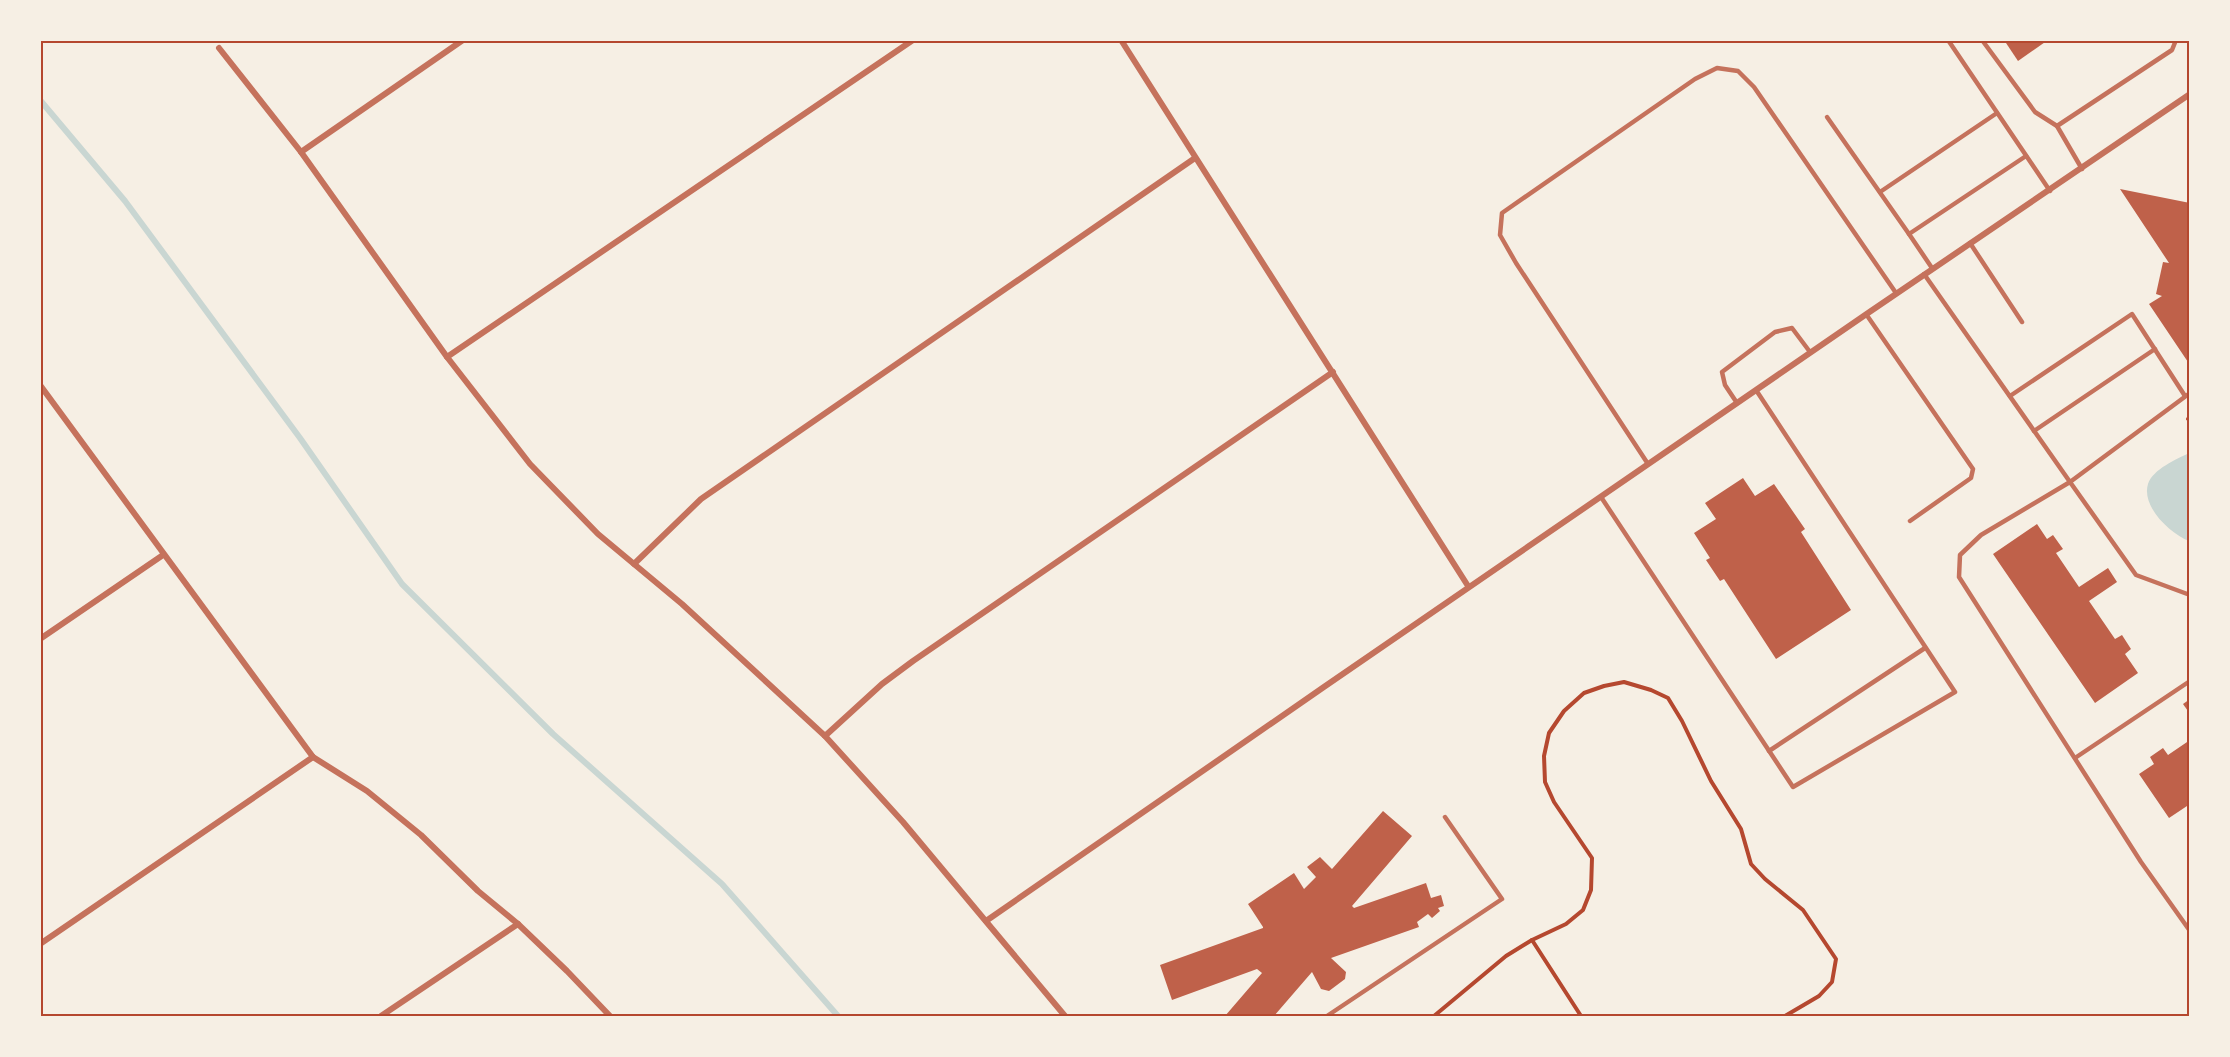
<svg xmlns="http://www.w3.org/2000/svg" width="2230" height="1057" viewBox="0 0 2230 1057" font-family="'Asap Condensed',sans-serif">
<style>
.water{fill:#c9d6d2}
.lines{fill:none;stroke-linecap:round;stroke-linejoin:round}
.stream{stroke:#c9d6d2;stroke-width:6}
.building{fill:#bf614a}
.path{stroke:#b5482f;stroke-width:4}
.service{stroke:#c5725c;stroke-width:4.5}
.minor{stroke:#c5725c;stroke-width:6}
.neatline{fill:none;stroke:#b5482f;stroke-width:2}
</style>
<rect width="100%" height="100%" fill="#f6efe4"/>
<path class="water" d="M2189,453V541C2171,534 2141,507 2148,484C2153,469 2177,459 2189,453Z"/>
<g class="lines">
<polyline class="stream" points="40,100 125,201 300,438 402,584 553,734 722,884 838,1016"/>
</g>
<g class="building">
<polygon points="2004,40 2048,40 2018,61"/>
<polygon points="2120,189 2190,203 2190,365 2149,304 2162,296 2156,294 2163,262 2169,263"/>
<polygon points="1743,478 1755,496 1774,484 1805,529 1801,532 1851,610 1776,659 1724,579 1720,581 1706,560 1710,558 1694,533 1716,519 1705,503"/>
<polygon points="2037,524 2047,539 2053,535 2063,549 2056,553 2079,587 2108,568 2117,582 2089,601 2115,639 2122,635 2131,649 2125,654 2138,673 2095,703 1993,554"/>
<polygon points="2190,699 2190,714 2183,704"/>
<polygon points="2190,740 2190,804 2169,818 2139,774 2154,764 2150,757 2163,748 2168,755"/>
<polygon points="1383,811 1412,836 1352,906 1354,908 1426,883 1431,898 1441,895 1444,906 1438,908 1440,911 1432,918 1428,914 1417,922 1419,927 1331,958 1346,972 1345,979 1329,991 1321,989 1312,972 1274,1016 1225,1016 1262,973 1257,969 1172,1000 1160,965 1263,928 1263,927 1248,904 1294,873 1304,889 1316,877 1307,867 1320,857 1332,869"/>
</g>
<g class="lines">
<g class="path">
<polyline points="2188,419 2190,420"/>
<polyline points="1532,940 1581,1016"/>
<polyline points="1434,1016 1506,956 1532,940 1566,924 1583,910 1591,890 1592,858 1554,802 1545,782 1544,756 1549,733 1564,711 1584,693 1604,686 1624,682 1651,690 1668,698 1682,721 1711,781 1741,829 1751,864 1765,879 1803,910 1836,959 1832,982 1819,996 1785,1016"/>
</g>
<g class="service">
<polyline points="1948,40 2050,191"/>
<polyline points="1982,40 2035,112 2057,126 2082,169"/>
<polyline points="1827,117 1909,234"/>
<polyline points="2057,126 2172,50 2176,40"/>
<polyline points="1880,192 1997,113"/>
<polyline points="1970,243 2022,322"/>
<polyline points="1932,268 1909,234 2026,156"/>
<polyline points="1924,274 2070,482 2190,393"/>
<polyline points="1866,314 1973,469 1971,478 1910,521"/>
<polyline points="2010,396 2132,314 2185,396"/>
<polyline points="1737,403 1725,385 1722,372 1775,332 1792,328 1810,352"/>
<polyline points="2034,431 2155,349"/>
<polyline points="1648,464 1516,263 1500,235 1502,213 1695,79 1717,68 1738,71 1754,87 1896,293"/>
<polyline points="1601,497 1793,787 1955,692 1756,390"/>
<polyline points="2190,595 2136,575 2070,482 1981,535 1960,555 1959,577 2141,862 2190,931"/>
<polyline points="1769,751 1925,648"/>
<polyline points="2075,758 2190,681"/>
<polyline points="1327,1016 1502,899 1445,817"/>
</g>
<g class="minor">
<polyline points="1121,40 1468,586"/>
<polyline points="219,48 301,152 447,357 530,464 598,534 682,604 825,736 903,822 1065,1016"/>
<polyline points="301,152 463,40"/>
<polyline points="447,357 913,40"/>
<polyline points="40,385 313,757 367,791 421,835 478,891 518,924 567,971 610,1016"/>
<polyline points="634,564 701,499 1195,158"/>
<polyline points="40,639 163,555"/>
<polyline points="825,736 882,684 913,661 1333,372"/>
<path d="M986,921C1279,717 1574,515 1868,313C1975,239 2083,168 2190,94"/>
<polyline points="40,944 313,757"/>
<polyline points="381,1016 518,924"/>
</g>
</g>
<rect width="2230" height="1057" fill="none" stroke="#f6efe4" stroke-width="84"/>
<rect x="42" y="42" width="2146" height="973" class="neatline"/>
</svg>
